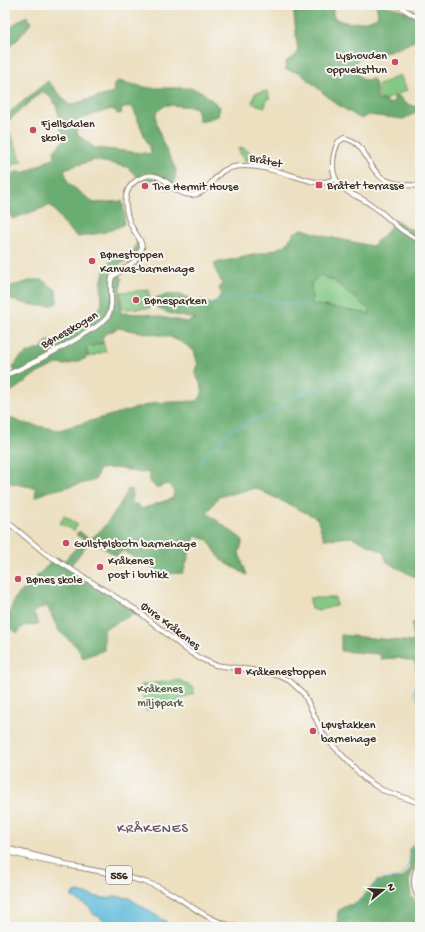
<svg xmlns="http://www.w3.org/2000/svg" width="425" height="932" viewBox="0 0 425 932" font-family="'Gochi Hand',sans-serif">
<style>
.green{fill:#83c984;stroke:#5f7a51}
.forest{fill:#6aad72;stroke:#526c48;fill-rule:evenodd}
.water{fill:#5dbcdb;stroke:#4c737c}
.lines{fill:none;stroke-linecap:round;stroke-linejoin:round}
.stream{stroke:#5dbcdb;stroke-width:1}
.major-casing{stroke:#948570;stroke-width:6}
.major{stroke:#fff;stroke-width:4}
.poi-dot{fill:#d1495b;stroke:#f6f6f2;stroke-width:1.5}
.labels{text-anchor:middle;stroke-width:4;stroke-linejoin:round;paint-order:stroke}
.shield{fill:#f6f6f2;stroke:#73675e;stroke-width:1}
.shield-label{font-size:11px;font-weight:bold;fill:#3b2a1e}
.poi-label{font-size:12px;fill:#3b2a1e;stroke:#f6f6f2;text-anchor:start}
.street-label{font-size:12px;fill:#3b2a1e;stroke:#f6f6f2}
.park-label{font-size:12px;fill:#515a3d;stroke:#f6f6f2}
.quarter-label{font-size:14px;letter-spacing:1px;fill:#6a5868;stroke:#f6f6f2}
</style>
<rect width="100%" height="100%" fill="#f6f6f2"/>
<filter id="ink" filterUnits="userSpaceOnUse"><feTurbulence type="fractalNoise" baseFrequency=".025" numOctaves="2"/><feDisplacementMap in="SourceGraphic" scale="8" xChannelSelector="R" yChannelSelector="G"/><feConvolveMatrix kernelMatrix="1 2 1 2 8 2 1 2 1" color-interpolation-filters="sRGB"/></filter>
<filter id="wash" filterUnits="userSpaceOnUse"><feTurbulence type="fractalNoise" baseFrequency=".012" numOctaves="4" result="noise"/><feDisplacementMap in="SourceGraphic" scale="16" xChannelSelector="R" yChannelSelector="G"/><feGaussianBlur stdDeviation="0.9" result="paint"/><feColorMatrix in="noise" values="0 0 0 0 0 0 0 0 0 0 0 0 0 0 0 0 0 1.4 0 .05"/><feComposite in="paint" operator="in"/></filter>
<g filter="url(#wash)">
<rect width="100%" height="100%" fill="#ece0c1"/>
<g class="green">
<polygon points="400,75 407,90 382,101 375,87"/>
<polygon points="267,91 270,99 267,98 265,107 252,103 255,93"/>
<polygon points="10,133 22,161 5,169 5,136"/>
<polygon points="243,148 257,156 258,164 244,160 238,149"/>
<polygon points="320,275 334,281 370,310 370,314 312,304 311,283"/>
<polygon points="149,290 150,308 122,309 121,292"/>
<polygon points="103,343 106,351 89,357 86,348"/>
<polygon points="64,516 78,524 74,531 60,523"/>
<polygon points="310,598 335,598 337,605 321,610 311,609"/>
<polygon points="179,680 194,688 194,693 172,704 146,711 141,685"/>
</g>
<g class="forest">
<path d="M293,5H333V16C342,26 365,23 377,17L378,14L376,5C391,5 409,11 420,21V43L414,41L397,49H394L377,55H368L358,59L356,63L360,69L358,74L364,80L373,79L376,83L374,88L379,100L382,101L386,100L389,104L394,101V97L399,96L405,103L419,108L418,112L403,119L369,115L361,119L335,103L299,72L286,70V62L298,53Z"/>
<path d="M27,16L31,23L19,38L5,50C5,31 11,25 27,16Z"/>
<path d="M48,81L69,105L113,93L114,84L118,81L149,88H190L201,91L220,107L218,116L199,122L196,107L166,105L156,112V120L162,141L176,170L174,190L165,189L158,180H141L127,167L94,160L64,169L68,183L94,203L122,201L125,217L123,225L105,232L78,237L68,229L51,205L12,219L5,201V180L15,172H26L55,157L54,151L64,140C57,122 63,103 42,91L5,124V116ZM132,106L152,154L95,148L78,135L74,121L111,109L116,111L117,114L122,113L121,109Z"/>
<path d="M395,219L407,228L420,233V580L387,562L383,552L352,537L324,539L317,518L255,488L218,497L207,513L243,540L239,553L247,575L221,560L208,540L195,536L183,573L162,574L123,551L116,556L95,542L88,544L71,565L64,561L76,548L83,545L84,539L76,535L79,531L89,539C100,536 124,501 127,490L131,489L133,492L131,499L133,504H137L142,509L173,498L174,491C168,480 164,486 156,488L152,483H149L150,476L147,472C140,474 135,472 128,470C119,468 108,468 99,469L96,479L93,481L46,492L35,498L36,488L5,482V416L22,423L59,430L154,403L197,401C207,391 201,385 195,374L198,365L194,351L183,343L170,337L118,328L104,335L102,339L104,342L86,348L88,356L85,359L66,365L57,364L34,375L18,387L5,395V379L16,375L13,366C17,364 16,362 19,359C24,354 34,350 41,349L46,342L61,338L72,329L92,319L102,304L101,284L105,268L112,259L134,251L137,241L139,246L137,252L132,257L114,268L122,278L120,290L121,313L147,314L186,322L196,319C181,316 165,315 154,305V299C166,293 178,293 190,298L194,308L201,299L209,304L216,301L222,294L219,289L222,283L215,269V263L268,252L286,245L294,233L302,229L329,237L372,246L388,230ZM320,275L334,281L370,310V314L312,304L311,283Z"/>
<path d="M33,280H42L56,290L57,303C47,310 13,303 5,295V288Z"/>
<polygon points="58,558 138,612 104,629 104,650 83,658 77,647 59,631 47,606 33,612 39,624 23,626 18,633 8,627 5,629 5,621 8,619 14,599 53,560"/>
<path d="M420,620V706C414,692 419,677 415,662L398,658L381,659L380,654L341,651V635L414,642L412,624Z"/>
<polygon points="420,838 420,851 409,881 411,896 420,907 420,927 337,927 338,911 345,906 357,903 377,881 403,878 410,870 409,849"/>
</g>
<polygon class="water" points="78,892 102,898 109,898 117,896 129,898 174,927 108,927 100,917 94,915 89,907 72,897 72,894"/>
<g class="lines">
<g class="stream">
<polyline points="208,306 227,299 246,297 263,298 276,302 310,306"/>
<polyline points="201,463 207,451 216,447 229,430 240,427 248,421 266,416 299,394 310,392 342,377"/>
<polyline points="414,695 415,687 417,684 417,677 420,674"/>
<polyline points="334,927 341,916 351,914 356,909 364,894 375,887 381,880 398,878 405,871 410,860 411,849 420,839"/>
</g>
</g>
</g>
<g filter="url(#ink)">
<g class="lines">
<defs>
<g id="major">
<polyline points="397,5 420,19"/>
<path d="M420,186C408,185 394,185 384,179C366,168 367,142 344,138L338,142C333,153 330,170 337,181C344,193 359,196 370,204C388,215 399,233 420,240"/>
<path d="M5,375C21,370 102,328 108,316C115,303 108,290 112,277L135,261L142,248C142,240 137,236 133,229C127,218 122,200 129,188C132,183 138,179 143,177C165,169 173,196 192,195C207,194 212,179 223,171C246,157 290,176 315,182H325L336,179"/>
<polyline points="5,520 45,553 138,611 184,648 199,658 215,665 266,672 280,676 290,681 304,694 324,736 365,779 382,790 420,803"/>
<polyline points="5,848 61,862"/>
<path d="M5,851C52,866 101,868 148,883C183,894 202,923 241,927"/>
<path d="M420,861C413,874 411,886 420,900"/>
</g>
</defs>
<use href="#major" class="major-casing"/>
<use href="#major" class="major"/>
</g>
</g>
<g class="poi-dot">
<circle cx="395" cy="62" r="4"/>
<circle cx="33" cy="130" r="4"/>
<rect x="315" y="181" width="8" height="8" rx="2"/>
<circle cx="145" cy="186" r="4"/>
<circle cx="92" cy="261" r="4"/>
<circle cx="136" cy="300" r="4"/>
<circle cx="66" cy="543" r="4"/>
<circle cx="100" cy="567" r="4"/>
<circle cx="18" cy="579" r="4"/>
<rect x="234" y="667" width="8" height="8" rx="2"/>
<circle cx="313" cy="731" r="4"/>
</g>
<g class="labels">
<rect class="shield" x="106" y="866" width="26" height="18" rx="3"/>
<g class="shield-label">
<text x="119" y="879">556</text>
</g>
<g class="poi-label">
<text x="387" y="59" text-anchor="end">Lyshovden<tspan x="387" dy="14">oppveksttun</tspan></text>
<text x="41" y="127">Fjellsdalen<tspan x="41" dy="14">skole</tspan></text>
<text x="327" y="189">Bråtet terrasse</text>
<text x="153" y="190">The Hermit House</text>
<text x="100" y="258">Bønestoppen<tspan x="100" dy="14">Kanvas-barnehage</tspan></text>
<text x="144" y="304">Bønesparken</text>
<text x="74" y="547">Gullstølsbotn barnehage</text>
<text x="108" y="564">Kråkenes<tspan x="108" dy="14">post i butikk</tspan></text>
<text x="26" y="583">Bønes skole</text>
<text x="246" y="675">Kråkenestoppen</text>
<text x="321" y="728">Løvstakken<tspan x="321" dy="14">barnehage</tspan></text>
</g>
<g class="street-label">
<text transform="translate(266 160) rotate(12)" y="4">Bråtet</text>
<text transform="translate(69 329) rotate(-30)" y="4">Bønesskogen</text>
<text transform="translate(171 625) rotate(37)" y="4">Øvre Kråkenes</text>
</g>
<g class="park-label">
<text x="160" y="692">Kråkenes<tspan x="160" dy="14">miljøpark</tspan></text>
</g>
<g class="quarter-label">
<text x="153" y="832">KRÅKENES</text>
</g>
</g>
<rect width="425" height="932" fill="none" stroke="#f6f6f2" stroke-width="20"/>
<g transform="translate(383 890) rotate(72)" stroke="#f6f6f2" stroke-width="3" paint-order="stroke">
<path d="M0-3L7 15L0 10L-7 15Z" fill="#3b2a1e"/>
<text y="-6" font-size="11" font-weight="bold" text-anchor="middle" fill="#3b2a1e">N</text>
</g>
</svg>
